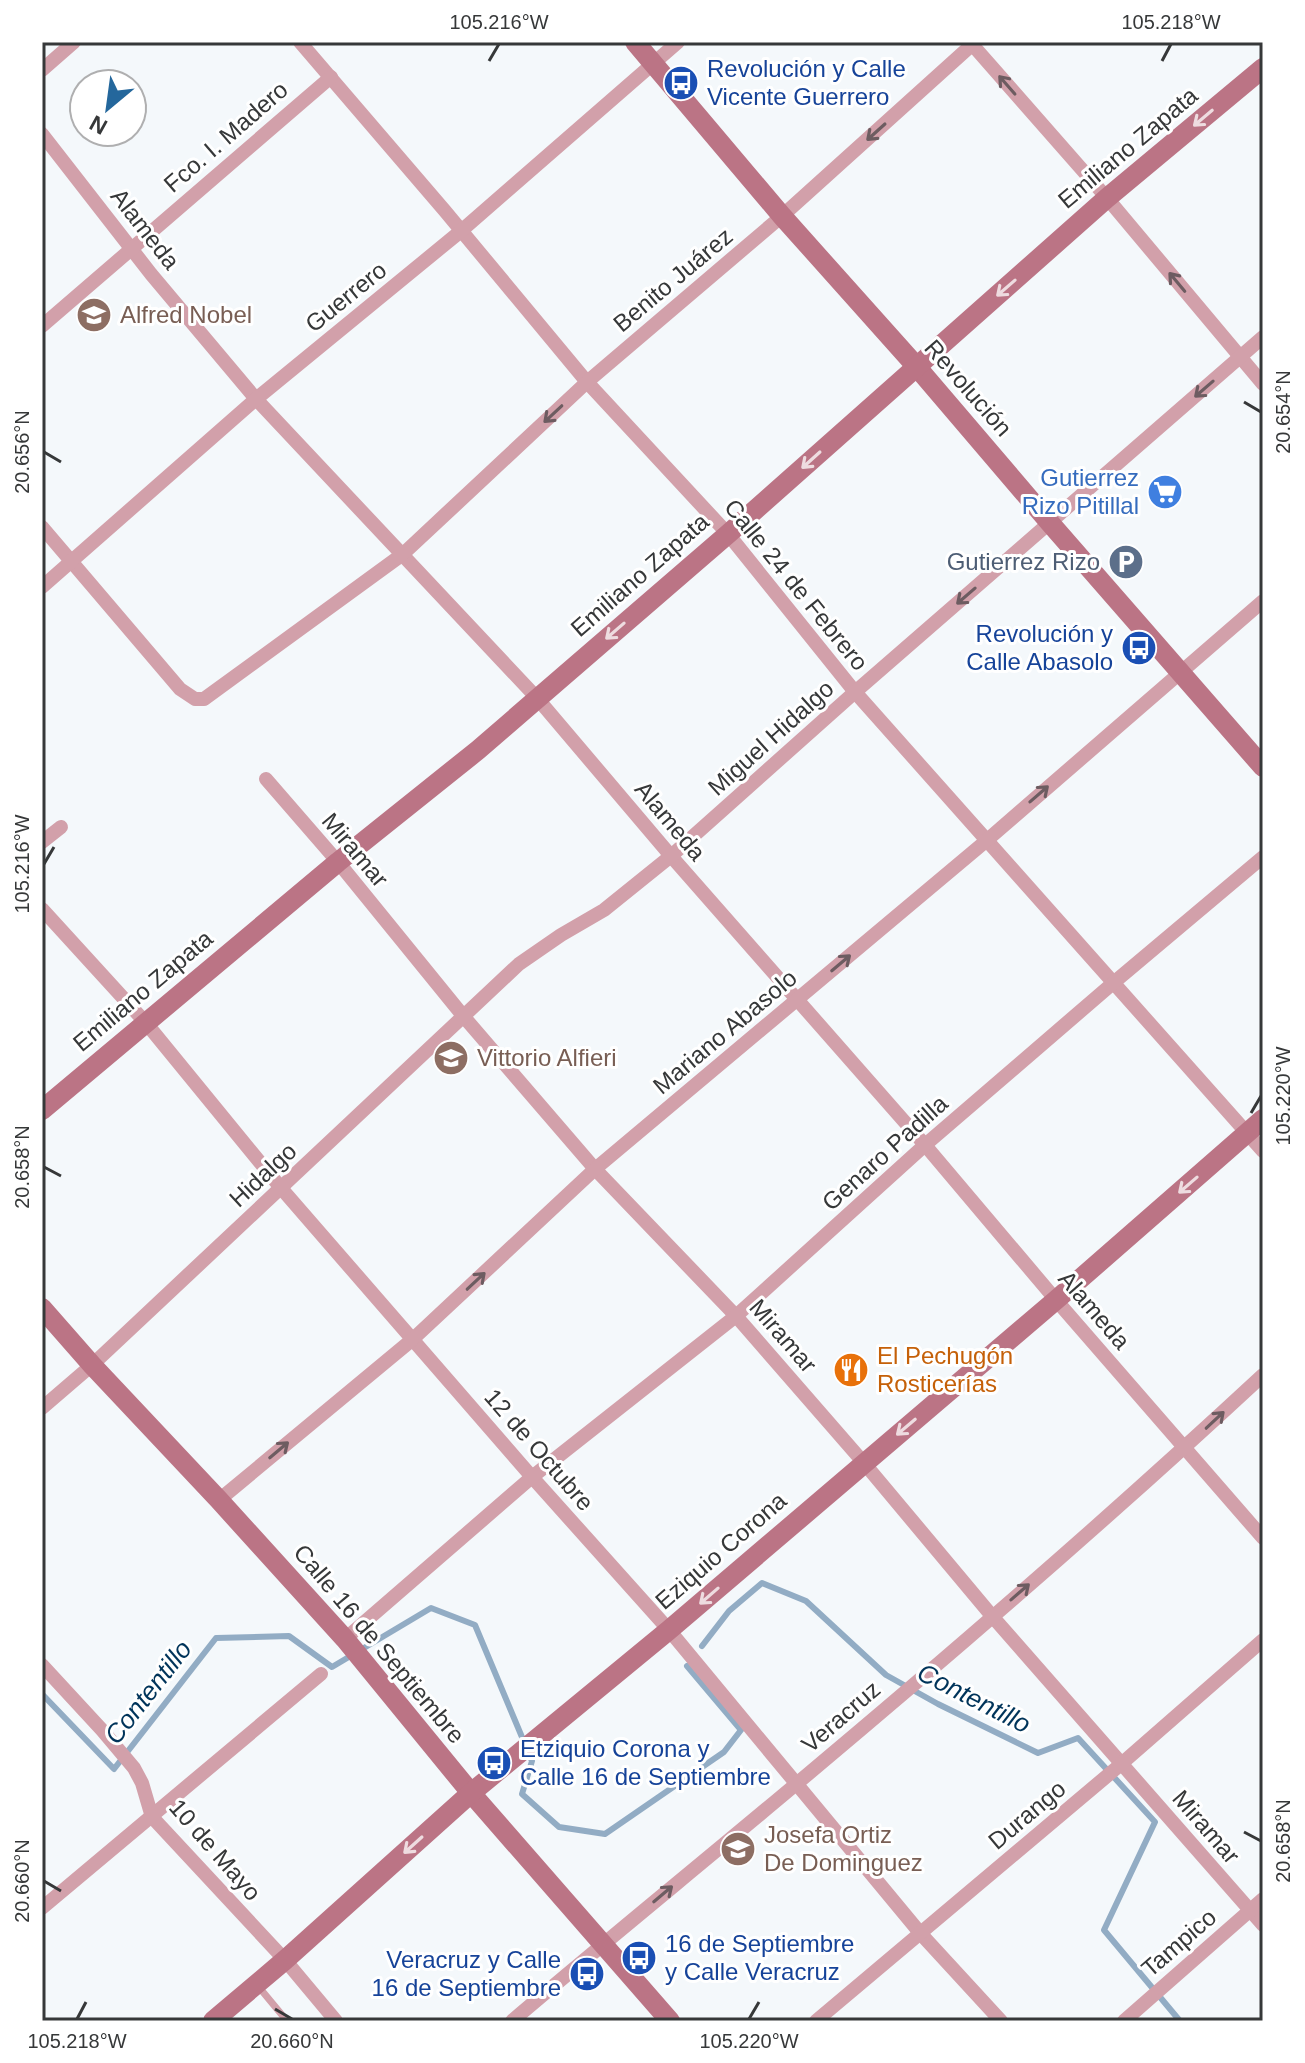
<svg xmlns="http://www.w3.org/2000/svg" width="1305" height="2063" viewBox="0 0 1305 2063" font-family="Helvetica,sans-serif">
<style>
.lines{fill:none;stroke-linecap:round;stroke-linejoin:round}
.stream{stroke:#92acc4;stroke-width:6}
.lane{stroke:#d2a0aa;stroke-width:7}
.street{stroke:#d2a0aa;stroke-width:14}
.secondary{stroke:#bb7485;stroke-width:20}
.oneway{stroke:#6d5c61}
.oneway2{stroke:#eedce0}
.ticks{fill:none;stroke:#363839;stroke-width:3}
.labels{text-anchor:middle;stroke-width:6;stroke-linejoin:round;paint-order:stroke}
.transit-label{font-size:24px;fill:#164399;stroke:#fff;text-anchor:start}
.street-label{font-size:24px;fill:#363839;stroke:#fff}
.education-label{font-size:24px;fill:#785e54;stroke:#fff;text-anchor:start}
.shop-label{font-size:24px;fill:#366cbe;stroke:#fff;text-anchor:end}
.service-label{font-size:24px;fill:#4e5e75;stroke:#fff;text-anchor:end}
.food-label{font-size:24px;fill:#c56008;stroke:#fff;text-anchor:start}
.water-label{font-size:26px;font-style:italic;fill:#00345a;stroke:#fff}
.neatline{fill:none;stroke:#363839;stroke-width:3}
.ticks-label{font-size:20px;text-anchor:middle;fill:#363839}
</style>
<rect width="100%" height="100%" fill="#f4f8fb"/>
<g class="lines">
<g class="stream">
<polyline points="702,1646 729,1611 762,1583 806,1601 886,1675 938,1704 1038,1753 1078,1738 1155,1822 1104,1930 1180,2021"/>
<polyline points="42,1694 114,1769 216,1638 289,1636 332,1667 431,1608 475,1625 532,1761 522,1794 559,1827 605,1834 724,1752 741,1730 687,1666"/>
</g>
<polyline class="lane" points="258,1986 287,2021"/>
<g class="street">
<polyline points="300,42 445,211 587,382 728,534 855,692 1263,1151"/>
<polyline points="970,42 1107,198 1263,384"/>
<polyline points="42,70 74,42"/>
<polyline points="42,134 151,274 256,399 537,698 671,856 925,1145 1056,1300 1263,1538"/>
<polyline points="42,326 331,77"/>
<polyline points="42,527 180,689 195,699 204,699 403,554 587,382 782,216 975,42"/>
<polyline points="42,587 256,399 461,231 678,42"/>
<polyline points="266,779 338,862 464,1017 595,1169 736,1316 864,1463 992,1616 1263,1925"/>
<polyline points="42,842 61,827"/>
<polyline points="42,909 146,1023 281,1188 532,1477 669,1630 921,1934 1001,2021"/>
<polyline points="42,1408 92,1365 519,964 561,935 604,910 671,856 855,692 1263,337"/>
<polyline points="219,1500 413,1339 595,1169 986,841 1263,601"/>
<polyline points="345,1639 532,1477 736,1316 925,1145 1112,984 1263,857"/>
<polyline points="42,1665 102,1730 134,1768 142,1783 152,1817 285,1960 336,2021"/>
<polyline points="42,1908 321,1674"/>
<path d="M512,2021C606,1941 701,1864 795,1785C954,1652 1111,1516 1263,1375"/>
<polyline points="816,2021 1120,1765 1263,1640"/>
<polyline points="1124,2021 1263,1899"/>
</g>
<g class="secondary">
<polyline points="635,42 782,216 916,366 1050,523 1263,767"/>
<polyline points="42,1110 338,862 478,750 728,534 1107,198 1263,68"/>
<polyline points="42,1308 92,1365 219,1500 345,1639 471,1793 670,2021"/>
<polyline points="213,2021 285,1960 471,1793 669,1630 1056,1300 1263,1119"/>
</g>
</g>
<defs><path id="oneway-shaft" d="M-6 0H5M1.5-3L5.5 0L1.5 3" fill="none" stroke-width="1.6" stroke-linecap="round" stroke-linejoin="round" transform="scale(2)"/></defs>
<g class="oneway">
<use href="#oneway-shaft" transform="translate(1007 85) rotate(-131)"/>
<use href="#oneway-shaft" transform="translate(876 132) rotate(138)"/>
<use href="#oneway-shaft" transform="translate(1177 282) rotate(-130)"/>
<use href="#oneway-shaft" transform="translate(1204 389) rotate(139)"/>
<use href="#oneway-shaft" transform="translate(553 414) rotate(137)"/>
<use href="#oneway-shaft" transform="translate(966 596) rotate(139)"/>
<use href="#oneway-shaft" transform="translate(1039 794) rotate(-41)"/>
<use href="#oneway-shaft" transform="translate(841 963) rotate(-40)"/>
<use href="#oneway-shaft" transform="translate(476 1281) rotate(-43)"/>
<use href="#oneway-shaft" transform="translate(1215 1420) rotate(-43)"/>
<use href="#oneway-shaft" transform="translate(279 1450) rotate(-40)"/>
<use href="#oneway-shaft" transform="translate(1020 1592) rotate(-41)"/>
<use href="#oneway-shaft" transform="translate(663 1894) rotate(-40)"/>
</g>
<g class="oneway2">
<use href="#oneway-shaft" transform="translate(1203 118) rotate(140)"/>
<use href="#oneway-shaft" transform="translate(1006 288) rotate(139)"/>
<use href="#oneway-shaft" transform="translate(811 460) rotate(138)"/>
<use href="#oneway-shaft" transform="translate(615 631) rotate(139)"/>
<use href="#oneway-shaft" transform="translate(1188 1185) rotate(139)"/>
<use href="#oneway-shaft" transform="translate(906 1427) rotate(140)"/>
<use href="#oneway-shaft" transform="translate(709 1596) rotate(139)"/>
<use href="#oneway-shaft" transform="translate(413 1845) rotate(138)"/>
</g>
<path class="ticks" d="M489,61L499,44M1162,61L1171,44M1244,402L1261,412M44,452L61,462M44,864L54,847M1251,1113L1261,1096M44,1167L61,1176M1244,1832L1261,1841M44,1881L61,1891M275,2009L292,2019M77,2019L86,2002M749,2019L759,2002"/>
<defs>
<symbol id="bus-disc" viewBox="-11 -11 22 22"><circle r="9.5" fill="#1a4fb4" stroke="#fff"/><path d="M-5-6H5V4H4V6H2V4H-2V6H-4V4H-5ZM-3.5-4V0h7V-4ZM-3.5 1.2v1.5H-2V1.2ZM2 1.2v1.5H3.5V1.2Z" fill="#fff"/></symbol>
<symbol id="school-disc" viewBox="-11 -11 22 22"><circle r="9.5" fill="#8d6e63" stroke="#fff"/><path d="M0-5L7-2L0 1L-7-2ZM-4 1L0 2.5L4 1V4Q0 6-4 4Z" fill="#fff"/></symbol>
<symbol id="supermarket-disc" viewBox="-11 -11 22 22"><circle r="9.5" fill="#3f7fe0" stroke="#fff"/><path d="M-6-5.5h2.5l.6 2H6L4.5 2H-2.5L-4.4-4H-6ZM-1.5 3.2a1.3 1.3 0 1 0 .1 0ZM3 3.2a1.3 1.3 0 1 0 .1 0Z" fill="#fff"/></symbol>
<symbol id="parking-disc" viewBox="-11 -11 22 22"><circle r="9.5" fill="#5c6f8a" stroke="#fff"/><path d="M-3.5-5.5H1a3.5 3.5 0 0 1 0 7H-1V5.5H-3.5ZM-1-3.4V-.6H.8a1.4 1.4 0 0 0 0-2.8Z" fill="#fff"/></symbol>
<symbol id="restaurant-disc" viewBox="-11 -11 22 22"><circle r="9.5" fill="#e8710a" stroke="#fff"/><path d="M-5-6h1v4h1v-4h1v4h1v-4h1v5L-1.5 .5V6h-2V.5L-5-1ZM5-6V6H3V1.5H1.5Q1.5-4 5-6Z" fill="#fff"/></symbol>
</defs>
<g fill-rule="evenodd">
<use href="#bus-disc" x="661" y="63" width="40" height="40"/>
<use href="#school-disc" x="74" y="295" width="40" height="40"/>
<use href="#supermarket-disc" x="1145" y="472" width="40" height="40"/>
<use href="#parking-disc" x="1106" y="542" width="40" height="40"/>
<use href="#bus-disc" x="1119" y="628" width="40" height="40"/>
<use href="#school-disc" x="431" y="1038" width="40" height="40"/>
<use href="#restaurant-disc" x="831" y="1350" width="40" height="40"/>
<use href="#bus-disc" x="474" y="1743" width="40" height="40"/>
<use href="#school-disc" x="718" y="1829" width="40" height="40"/>
<use href="#bus-disc" x="619" y="1938" width="40" height="40"/>
<use href="#bus-disc" x="567" y="1954" width="40" height="40"/>
</g>
<g class="labels">
<g class="transit-label">
<text x="707" y="77">Revolución y Calle<tspan x="707" dy="28">Vicente Guerrero</tspan></text>
<text x="1113" y="642" text-anchor="end">Revolución y<tspan x="1113" dy="28">Calle Abasolo</tspan></text>
<text x="520" y="1757">Etziquio Corona y<tspan x="520" dy="28">Calle 16 de Septiembre</tspan></text>
<text x="665" y="1952">16 de Septiembre<tspan x="665" dy="28">y Calle Veracruz</tspan></text>
<text x="561" y="1968" text-anchor="end">Veracruz y Calle<tspan x="561" dy="28">16 de Septiembre</tspan></text>
</g>
<g class="street-label">
<text transform="translate(226 137) rotate(-41)" y="8">Fco. I. Madero</text>
<text transform="translate(1128 148) rotate(-40)" y="8">Emiliano Zapata</text>
<text transform="translate(145 229) rotate(52)" y="8">Alameda</text>
<text transform="translate(673 280) rotate(-40)" y="8">Benito Juárez</text>
<text transform="translate(346 297) rotate(-39)" y="8">Guerrero</text>
<text transform="translate(968 388) rotate(49)" y="8">Revolución</text>
<text transform="translate(640 575) rotate(-41)" y="8">Emiliano Zapata</text>
<text transform="translate(796 585) rotate(51)" y="8">Calle 24 de Febrero</text>
<text transform="translate(771 738) rotate(-42)" y="8">Miguel Hidalgo</text>
<text transform="translate(670 821) rotate(50)" y="8">Alameda</text>
<text transform="translate(355 850) rotate(50)" y="8">Miramar</text>
<text transform="translate(143 991) rotate(-40)" y="8">Emiliano Zapata</text>
<text transform="translate(725 1032) rotate(-40)" y="8">Mariano Abasolo</text>
<text transform="translate(885 1153) rotate(-42)" y="8">Genaro Padilla</text>
<text transform="translate(263 1175) rotate(-43)" y="8">Hidalgo</text>
<text transform="translate(1094 1310) rotate(49)" y="8">Alameda</text>
<text transform="translate(783 1336) rotate(49)" y="8">Miramar</text>
<text transform="translate(539 1450) rotate(49)" y="8">12 de Octubre</text>
<text transform="translate(721 1551) rotate(-41)" y="8">Eziquio Corona</text>
<text transform="translate(379 1644) rotate(50)" y="8">Calle 16 de Septiembre</text>
<text transform="translate(841 1717) rotate(-41)" y="8">Veracruz</text>
<text transform="translate(1027 1815) rotate(-40)" y="8">Durango</text>
<text transform="translate(1206 1827) rotate(49)" y="8">Miramar</text>
<text transform="translate(215 1850) rotate(49)" y="8">10 de Mayo</text>
<text transform="translate(1179 1943) rotate(-41)" y="8">Tampico</text>
</g>
<g class="education-label">
<text x="120" y="323">Alfred Nobel</text>
<text x="477" y="1066">Vittorio Alfieri</text>
<text x="764" y="1843">Josefa Ortiz<tspan x="764" dy="28">De Dominguez</tspan></text>
</g>
<g class="shop-label">
<text x="1139" y="486">Gutierrez<tspan x="1139" dy="28">Rizo Pitillal</tspan></text>
</g>
<g class="service-label">
<text x="1100" y="570">Gutierrez Rizo</text>
</g>
<g class="food-label">
<text x="877" y="1364">El Pechugón<tspan x="877" dy="28">Rosticerías</tspan></text>
</g>
<g class="water-label">
<text transform="translate(148 1692) rotate(-52)" y="9">Contentillo</text>
<text transform="translate(974 1698) rotate(27)" y="9">Contentillo</text>
</g>
</g>
<rect width="1305" height="2063" fill="none" stroke="#ffffff" stroke-width="88"/>
<g transform="translate(108 108) rotate(209)"><circle r="38" fill="#ffffff" stroke="#afafb0" stroke-width="2"/>
<path d="M0-6L14 30L0 20L-14 30Z" fill="#24679c"/>
<text y="-12" font-size="22" font-weight="bold" text-anchor="middle" fill="#363839">N</text>
</g>
<rect x="44" y="44" width="1217" height="1975" class="neatline"/>
<g class="ticks-label">
<text x="499" y="29">105.216°W</text>
<text x="1171" y="29">105.218°W</text>
<text transform="translate(1283 412) rotate(-90)" y="7">20.654°N</text>
<text transform="translate(22 452) rotate(-90)" y="7">20.656°N</text>
<text transform="translate(22 864) rotate(-90)" y="7">105.216°W</text>
<text transform="translate(1283 1096) rotate(-90)" y="7">105.220°W</text>
<text transform="translate(22 1167) rotate(-90)" y="7">20.658°N</text>
<text transform="translate(1283 1841) rotate(-90)" y="7">20.658°N</text>
<text transform="translate(22 1881) rotate(-90)" y="7">20.660°N</text>
<text x="77" y="2048">105.218°W</text>
<text x="292" y="2048">20.660°N</text>
<text x="749" y="2048">105.220°W</text>
</g>
</svg>
